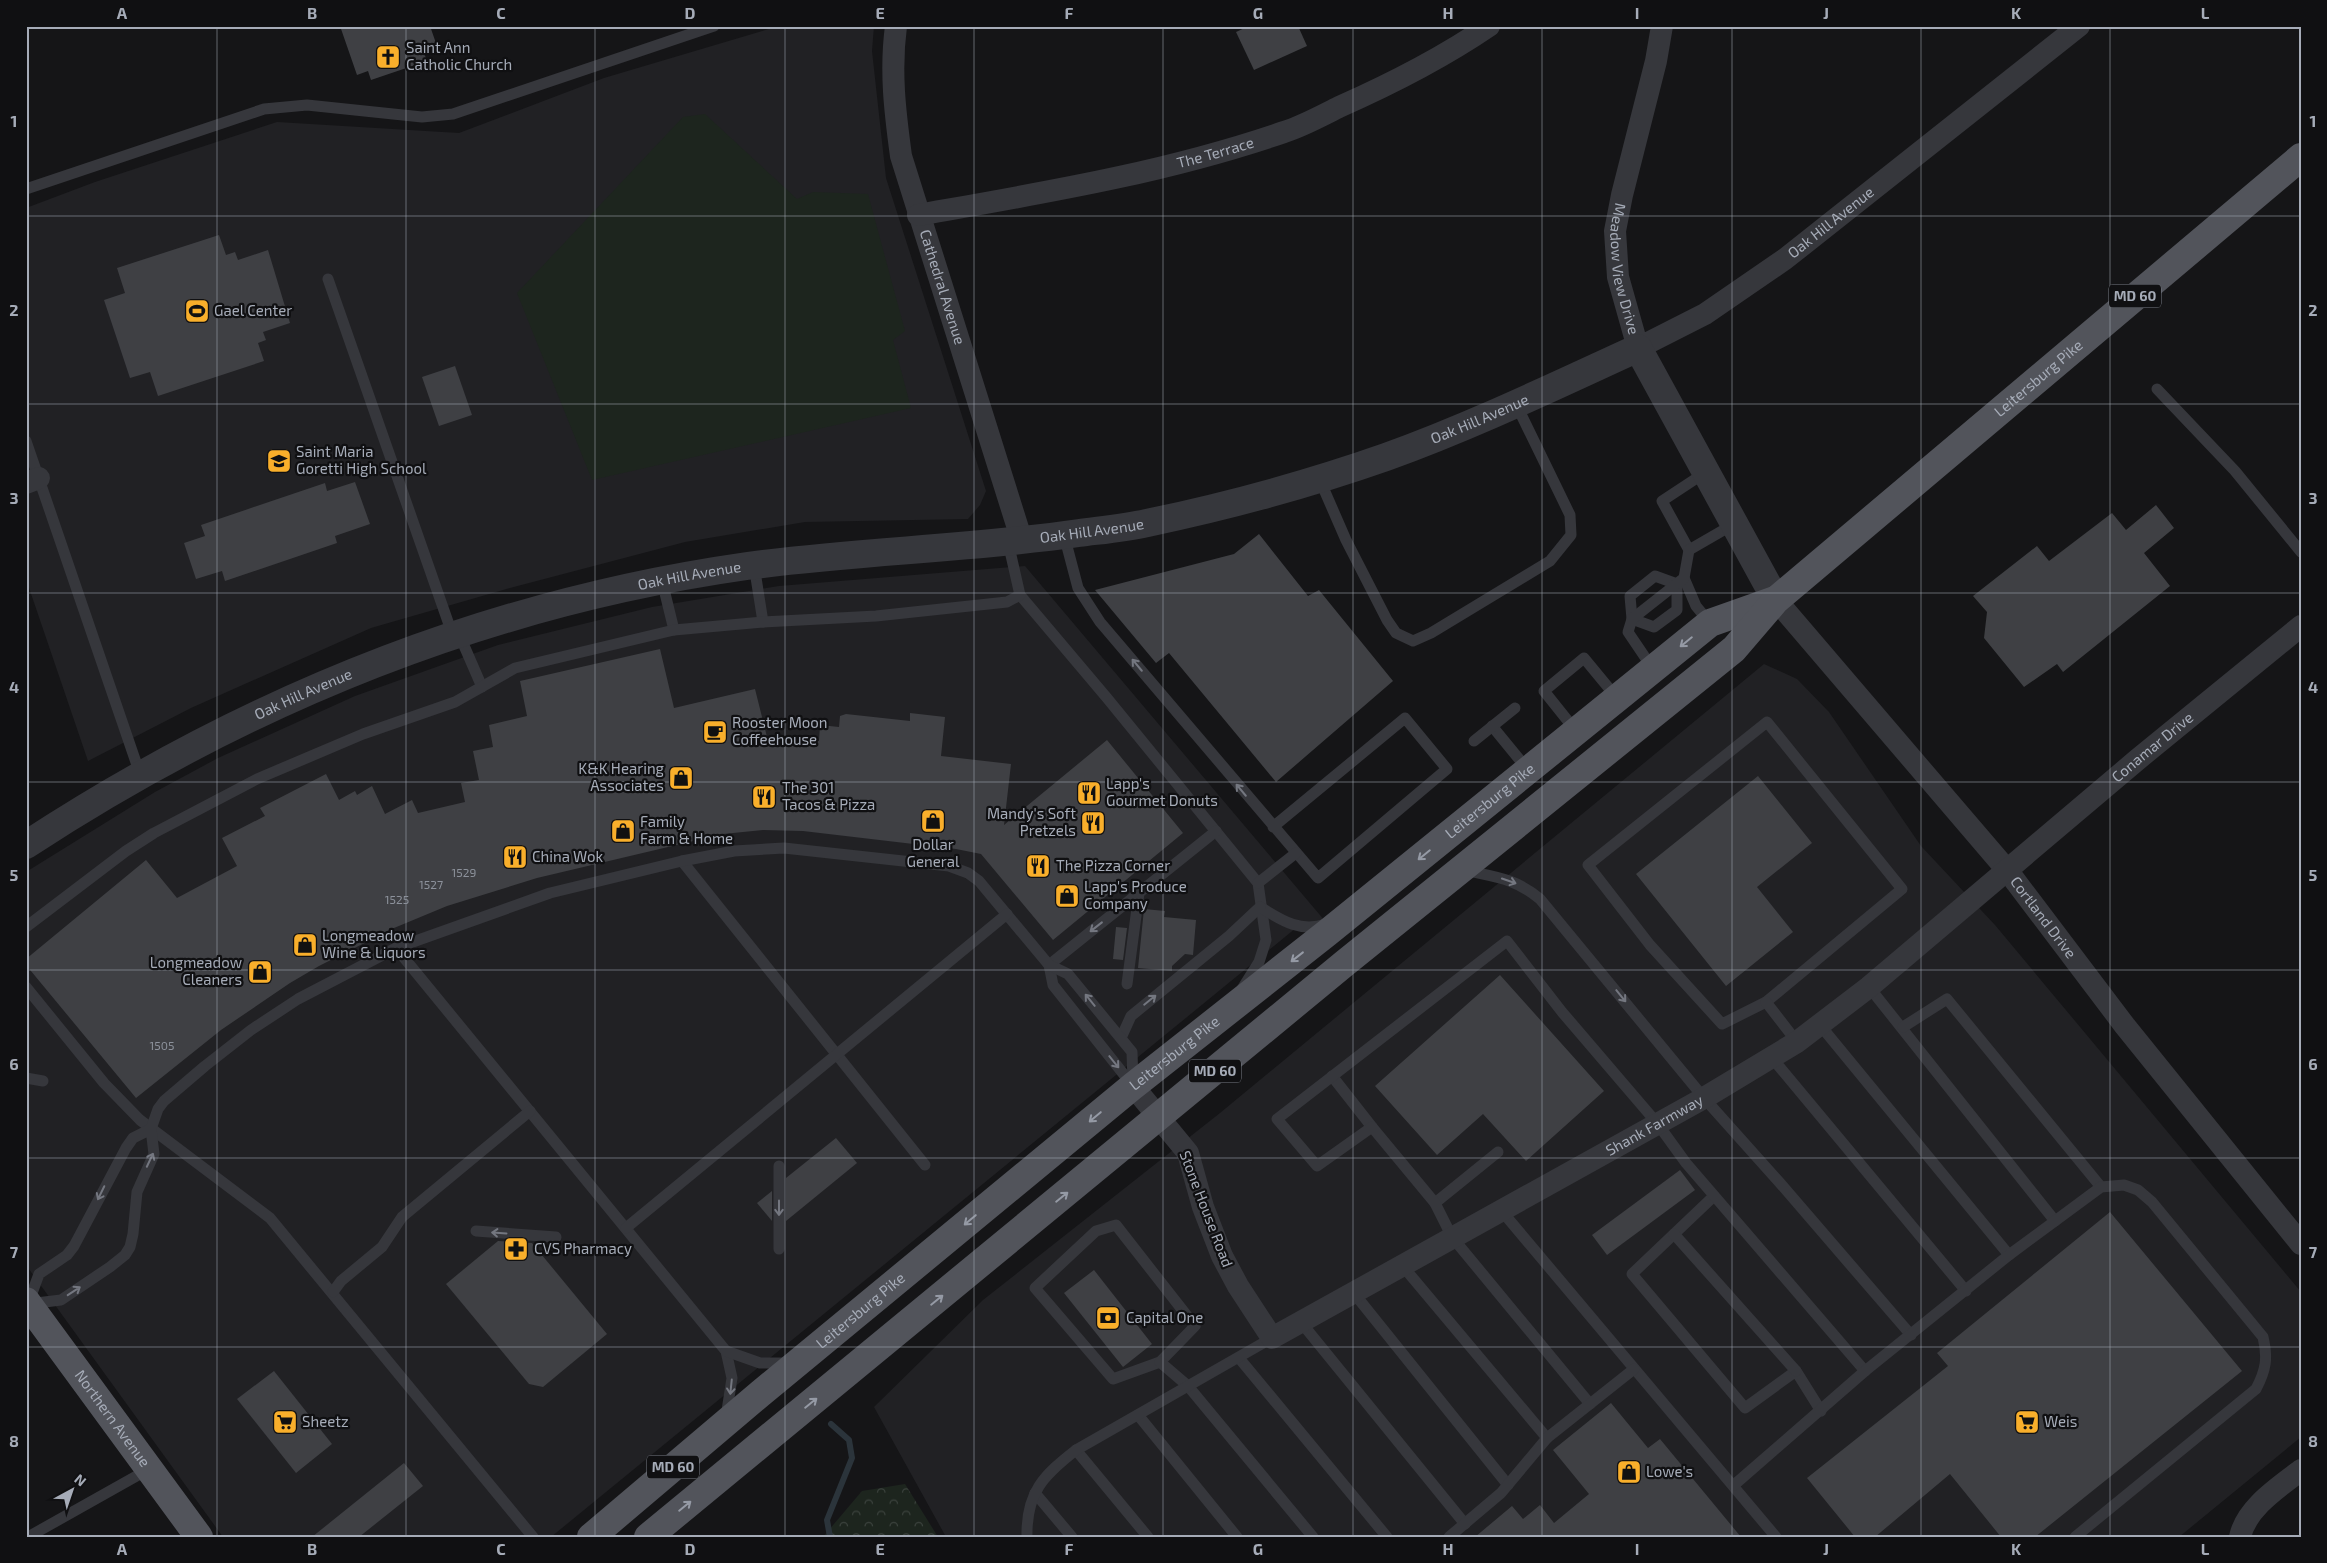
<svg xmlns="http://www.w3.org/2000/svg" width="2327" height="1563" viewBox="0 0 2327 1563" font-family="'Exo 2',sans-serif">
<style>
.built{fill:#212124}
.forest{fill:url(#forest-crowns)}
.park{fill:#1d251e}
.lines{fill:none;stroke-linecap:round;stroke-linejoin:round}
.stream{stroke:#2b343b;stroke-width:6}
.building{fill:#3f4044}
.service{stroke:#36373c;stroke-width:11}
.minor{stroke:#36373c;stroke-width:22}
.tertiary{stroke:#36373c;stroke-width:28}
.primary{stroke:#52545b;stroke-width:28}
.oneway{stroke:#959aa5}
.oneway2{stroke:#747780}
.grid{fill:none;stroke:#a6acb8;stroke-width:1;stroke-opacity:0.55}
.labels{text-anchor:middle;stroke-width:4.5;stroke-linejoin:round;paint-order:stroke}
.number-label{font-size:12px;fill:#8c919b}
.shield{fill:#101012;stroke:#797d86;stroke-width:1}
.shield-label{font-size:14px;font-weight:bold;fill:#a6acb8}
.poi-label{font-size:15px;fill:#a6acb8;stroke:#101012;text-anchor:start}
.street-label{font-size:15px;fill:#a6acb8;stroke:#101012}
.neatline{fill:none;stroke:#a6acb8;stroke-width:2}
.grid-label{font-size:16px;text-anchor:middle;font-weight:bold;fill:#a6acb8}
</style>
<defs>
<pattern id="forest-crowns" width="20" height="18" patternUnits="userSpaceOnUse" patternTransform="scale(1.25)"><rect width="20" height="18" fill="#1d251e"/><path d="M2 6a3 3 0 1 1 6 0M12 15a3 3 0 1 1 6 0" fill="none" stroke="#3b423d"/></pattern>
</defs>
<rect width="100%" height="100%" fill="#151517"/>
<g class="built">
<polygon points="779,26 874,26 872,51 886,178 986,491 980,505 968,519 805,522 685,542 510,588 371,628 191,708 88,761 26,579 26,208 95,182 277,122 459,133 604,78"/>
<polygon points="1025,566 1325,921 1302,923 551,1537 223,1537 26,1265 26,872 155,792 218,758 355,696 498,645 652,607 779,586"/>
<polygon points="1764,664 1797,679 1829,712 1921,846 1995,925 2301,1292 2301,1437 2179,1537 946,1537 874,1407 983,1300 1220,1113"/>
</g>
<polygon class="forest" points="905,1484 938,1537 823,1537 862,1491"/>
<polygon class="park" points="705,114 797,199 813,192 868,194 905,331 893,340 911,408 592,480 517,293 683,117"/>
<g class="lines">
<polyline class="stream" points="830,1537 827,1520 852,1458 849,1440 831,1424"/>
</g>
<g class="building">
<polygon points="340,26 430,26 438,49 424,53 427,61 371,80 368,71 357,75"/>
<polygon points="1249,26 1298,26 1307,46 1254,70 1236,32"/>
<polygon points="219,235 226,255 235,252 238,260 268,250 290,323 263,332 266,340 258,343 264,361 158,396 150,372 130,378 104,300 125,293 117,268"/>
<polygon points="455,366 472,415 439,426 422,377"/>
<polygon points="355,482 370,524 335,536 337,543 225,581 222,571 196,579 184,543 205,536 201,525 325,483 327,491"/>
<polygon points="2156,505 2174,528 2144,553 2170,586 2063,672 2057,664 2024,687 1984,638 1987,612 1973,596 2037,546 2049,561 2112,513 2126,530"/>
<polygon points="1259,534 1308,596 1319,590 1393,681 1276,782 1169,653 1156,663 1095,590 1234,554"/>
<polygon points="660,649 674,708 755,689 768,741 785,737 819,741 820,725 839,727 840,716 846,714 910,721 910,713 945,717 941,756 1011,764 1004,825 1107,740 1183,833 1053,940 981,854 956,849 803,831 763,830 723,834 537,878 447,906 394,928 319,966 290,983 221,1030 136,1098 26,965 26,959 146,860 177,898 237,866 222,838 265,816 260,808 326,774 339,800 355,791 357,795 372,786 385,814 412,800 418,813 465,802 461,783 479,780 473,751 493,747 489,725 527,716 520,681"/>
<polygon points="1758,776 1812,843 1757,887 1793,932 1726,986 1636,874"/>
<polygon points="1144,909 1165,911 1164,917 1196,920 1193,955 1185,954 1172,966 1172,971 1138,968"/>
<polygon points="1116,927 1127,928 1123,960 1113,959"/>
<polygon points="1500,975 1604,1091 1526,1161 1483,1114 1437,1155 1375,1086"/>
<polygon points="836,1138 857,1163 786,1221 786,1178"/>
<polygon points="1680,1170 1695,1190 1607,1255 1592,1235"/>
<polygon points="772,1191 772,1221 757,1203"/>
<polygon points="2110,1212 2242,1371 2035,1537 2001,1537 1950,1474 1875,1537 1855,1537 1807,1478 1948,1366 1937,1353"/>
<polygon points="498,1241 532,1243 607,1334 543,1387 529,1384 446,1284"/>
<polygon points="1094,1270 1152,1344 1123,1367 1064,1293"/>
<polygon points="274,1371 332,1444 296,1473 237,1399"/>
<polygon points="1611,1403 1648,1448 1660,1439 1741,1537 1475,1537 1512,1506 1523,1519 1540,1505 1554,1523 1589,1494 1553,1450"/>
<polygon points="404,1463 423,1486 359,1537 312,1537"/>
</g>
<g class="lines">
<g class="service">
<polyline points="26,189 264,109 307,105 422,117 453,114 714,26"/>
<polyline points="328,279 453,636"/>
<polyline points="2157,389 2235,471 2301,552"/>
<polyline points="26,441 140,774"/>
<polyline points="1319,478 1346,540 1387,620 1396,633 1413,641 1431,633 1550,561 1571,535 1570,515 1516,404"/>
<polyline points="1064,535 1078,588 1100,622 1318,878 1447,769 1405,718 1273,827"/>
<polyline points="1008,542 1020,595 1107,698 1258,883 1266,940 1259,962 1242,989"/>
<polyline points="1689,550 1662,501 1706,472"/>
<polyline points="754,565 763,622"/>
<polygon points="1655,576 1677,584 1677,610 1654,627 1632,619 1630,596"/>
<polyline points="1684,578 1696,606 1710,623"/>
<polyline points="662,581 674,630"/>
<polyline points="459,634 482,687"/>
<polyline points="1653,669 1628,632 1632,619 1684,578 1689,550 1734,524"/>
<polygon points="1767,722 1902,889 1766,1002 1722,1024 1650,945 1588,865"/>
<polyline points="1492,726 1528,770"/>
<polyline points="1576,731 1544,691 1584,658 1617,698"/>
<polyline points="1474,741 1515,708"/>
<polyline points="682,861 925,1165"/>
<path d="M1464,870C1495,877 1515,878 1540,899L1704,1098L1780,1183L1911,1335"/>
<polyline points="1258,883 1296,853"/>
<path d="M1260,907C1281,920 1300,933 1326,924"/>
<polyline points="26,927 126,851 154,833 257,779 363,734 455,702 515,668 674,630 763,622 876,616 1007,602 1020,595"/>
<polyline points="396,948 726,1351 732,1378 726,1417"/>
<polyline points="1049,965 1216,831"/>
<polyline points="1049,965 1053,985 1133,1086"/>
<polyline points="1127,984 1139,893"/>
<polyline points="26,987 104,1083 140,1120 270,1218 533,1537"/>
<polyline points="1869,987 2055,1221"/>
<polyline points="1766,1002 1797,1042"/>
<polyline points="1820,1025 2009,1255"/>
<polyline points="1903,1027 1947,999 2101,1187"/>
<polyline points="1121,1038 1131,1016 1229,936 1260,907"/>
<polyline points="1772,1058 1966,1291"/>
<polyline points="1332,1076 1372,1127"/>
<polyline points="26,1078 43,1081"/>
<polyline points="151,1129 133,1138 126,1148 74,1246 67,1255 39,1274 28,1304 61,1300 110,1267 125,1255 130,1247 133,1234 137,1192 154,1154 151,1129 158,1109 164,1101 205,1066 251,1030 298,999 396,948 550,893 682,861 734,851 784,848 949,866 968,873 979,881 1049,965 1068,974 1132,1052 1133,1082"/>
<polyline points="1714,1196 1632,1274 1745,1408 1796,1371 1821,1411"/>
<polyline points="1435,1203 1498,1152"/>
<polyline points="1500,1209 1776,1537"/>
<polygon points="1116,1225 1195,1326 1160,1362 1113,1379 1035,1288 1096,1231"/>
<polyline points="626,1228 1007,914"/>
<polyline points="476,1231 556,1237"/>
<polyline points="1674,1234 1796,1371"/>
<polyline points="779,1249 779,1166"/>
<polyline points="1401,1264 1547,1438"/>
<polyline points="333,1292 341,1281 382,1247 402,1217 530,1111"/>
<polyline points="1353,1292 1508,1485"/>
<polyline points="1300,1321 1465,1524"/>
<polyline points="726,1351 760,1363 789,1363"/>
<polyline points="1239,1358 1387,1537"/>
<polyline points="1160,1362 1188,1386 1313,1537"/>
<polyline points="1590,1404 1452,1237 1435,1203 1372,1127 1317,1166 1277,1119 1507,941 1562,1012 1657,1123 1686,1163 1865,1371"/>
<polyline points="1138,1415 1237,1537"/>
<polyline points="1076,1450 1148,1537"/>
<path d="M1734,1485L1865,1371L2009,1255L2101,1187L2124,1185L2138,1190L2152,1202L2263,1337C2268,1358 2266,1370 2256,1389L2075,1537"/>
<polyline points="1035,1493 1072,1537"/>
<polyline points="28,1537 149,1469"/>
<path d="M1027,1537C1026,1492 1044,1475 1076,1450L1272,1338"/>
<polyline points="1449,1537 1501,1493 1547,1438 1634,1369"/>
</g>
<g class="minor">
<path id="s1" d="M896,26C890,71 895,112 901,156L1022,541"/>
<path id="s2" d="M1662,26L1656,61L1622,195L1615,231L1618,277L1638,348L1705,314L1785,259L2079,26"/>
<path id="s3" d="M918,215C1042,193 1165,173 1284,132C1303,126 1321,116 1339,107C1391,84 1442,58 1489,26"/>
<polyline points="26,483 39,478"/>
<path id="s4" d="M1776,600L2007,870L2125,1026L2301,1244"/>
<path id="s5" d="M1133,1086L1188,1153L1203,1207L1222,1256L1238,1286L1272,1338L1704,1098L1797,1042L1869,987L2137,760L2301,626"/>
<path d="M2240,1537C2246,1508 2279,1487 2301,1470"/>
</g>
<path class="tertiary" id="s6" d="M26,845C246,701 487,603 747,566C857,551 969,549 1079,533C1102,530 1125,528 1147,523C1228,506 1309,484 1386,457C1472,426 1555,386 1638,348L1776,600"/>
<g class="primary">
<path id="s7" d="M26,1301L199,1537"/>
<path id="s8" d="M591,1537L761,1393L1133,1086L1327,933L1710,623L1775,600"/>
<path id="s9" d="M648,1537L1345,963L1734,649L1776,600L2301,157"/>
</g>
</g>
<defs><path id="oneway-shaft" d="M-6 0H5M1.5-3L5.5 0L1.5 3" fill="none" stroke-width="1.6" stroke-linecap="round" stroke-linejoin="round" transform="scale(1.25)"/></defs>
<g class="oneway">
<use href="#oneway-shaft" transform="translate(1686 642) rotate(141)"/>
<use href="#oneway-shaft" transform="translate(1424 855) rotate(141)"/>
<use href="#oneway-shaft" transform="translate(1297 957) rotate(142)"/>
<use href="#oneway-shaft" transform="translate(1095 1117) rotate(140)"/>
<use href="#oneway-shaft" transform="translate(1062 1197) rotate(-39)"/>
<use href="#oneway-shaft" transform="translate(970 1220) rotate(140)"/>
<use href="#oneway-shaft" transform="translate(937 1300) rotate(-39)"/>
<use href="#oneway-shaft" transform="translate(811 1403) rotate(-39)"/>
<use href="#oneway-shaft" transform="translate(685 1506) rotate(-39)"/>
</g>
<g class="oneway2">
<use href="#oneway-shaft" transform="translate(1137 665) rotate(-130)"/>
<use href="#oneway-shaft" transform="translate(1241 790) rotate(-130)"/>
<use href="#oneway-shaft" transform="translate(1509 881) rotate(19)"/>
<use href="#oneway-shaft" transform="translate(1096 927) rotate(142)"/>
<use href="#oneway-shaft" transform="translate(1621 996) rotate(51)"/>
<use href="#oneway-shaft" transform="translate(1090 1000) rotate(-129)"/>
<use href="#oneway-shaft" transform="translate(1150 1000) rotate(-39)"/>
<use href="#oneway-shaft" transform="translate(1114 1062) rotate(51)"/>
<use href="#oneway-shaft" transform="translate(150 1160) rotate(-65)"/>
<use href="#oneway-shaft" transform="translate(101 1193) rotate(116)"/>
<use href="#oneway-shaft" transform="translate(779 1208) rotate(90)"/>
<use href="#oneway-shaft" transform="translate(499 1233) rotate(-176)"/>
<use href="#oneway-shaft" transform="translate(74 1291) rotate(-33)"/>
<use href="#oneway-shaft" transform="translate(731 1387) rotate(96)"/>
</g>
<path class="grid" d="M217,26V1537M406,26V1537M595,26V1537M785,26V1537M974,26V1537M1163,26V1537M1353,26V1537M1542,26V1537M1732,26V1537M1921,26V1537M2110,26V1537M26,216H2301M26,404H2301M26,593H2301M26,782H2301M26,970H2301M26,1158H2301M26,1347H2301"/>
<defs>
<symbol id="church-square" viewBox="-11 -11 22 22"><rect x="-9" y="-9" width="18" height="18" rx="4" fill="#f9af2b" stroke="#101012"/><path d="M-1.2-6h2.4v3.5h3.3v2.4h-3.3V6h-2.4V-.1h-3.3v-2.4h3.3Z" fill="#111"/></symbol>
<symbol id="stadium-square" viewBox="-11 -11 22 22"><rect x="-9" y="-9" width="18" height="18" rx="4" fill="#f9af2b" stroke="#101012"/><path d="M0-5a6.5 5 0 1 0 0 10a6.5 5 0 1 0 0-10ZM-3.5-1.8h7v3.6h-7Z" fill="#111"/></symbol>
<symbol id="school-square" viewBox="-11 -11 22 22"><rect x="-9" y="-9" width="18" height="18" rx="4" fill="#f9af2b" stroke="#101012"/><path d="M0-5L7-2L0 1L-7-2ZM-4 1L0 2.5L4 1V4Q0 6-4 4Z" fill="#111"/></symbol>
<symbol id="cafe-square" viewBox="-11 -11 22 22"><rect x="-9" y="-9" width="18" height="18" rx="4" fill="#f9af2b" stroke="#101012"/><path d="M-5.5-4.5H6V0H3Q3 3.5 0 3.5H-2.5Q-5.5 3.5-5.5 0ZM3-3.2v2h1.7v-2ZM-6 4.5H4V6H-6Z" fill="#111"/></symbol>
<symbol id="shop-square" viewBox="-11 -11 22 22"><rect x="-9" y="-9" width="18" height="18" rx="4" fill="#f9af2b" stroke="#101012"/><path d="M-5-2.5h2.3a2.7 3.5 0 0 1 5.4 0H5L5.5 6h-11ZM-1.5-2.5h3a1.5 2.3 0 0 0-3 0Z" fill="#111"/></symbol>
<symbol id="restaurant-square" viewBox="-11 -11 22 22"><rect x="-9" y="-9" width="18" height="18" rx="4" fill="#f9af2b" stroke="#101012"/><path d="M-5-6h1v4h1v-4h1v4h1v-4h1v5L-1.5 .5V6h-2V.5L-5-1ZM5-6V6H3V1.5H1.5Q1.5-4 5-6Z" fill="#111"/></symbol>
<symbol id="pharmacy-square" viewBox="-11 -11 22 22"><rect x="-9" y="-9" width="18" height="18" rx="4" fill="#f9af2b" stroke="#101012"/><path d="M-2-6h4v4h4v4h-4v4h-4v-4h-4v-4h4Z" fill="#111"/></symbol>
<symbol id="bank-square" viewBox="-11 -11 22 22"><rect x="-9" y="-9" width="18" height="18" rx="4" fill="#f9af2b" stroke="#101012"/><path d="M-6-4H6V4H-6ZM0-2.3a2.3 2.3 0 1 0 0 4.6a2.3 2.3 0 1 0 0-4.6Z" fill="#111"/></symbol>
<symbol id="supermarket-square" viewBox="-11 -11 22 22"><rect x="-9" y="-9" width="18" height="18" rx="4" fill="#f9af2b" stroke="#101012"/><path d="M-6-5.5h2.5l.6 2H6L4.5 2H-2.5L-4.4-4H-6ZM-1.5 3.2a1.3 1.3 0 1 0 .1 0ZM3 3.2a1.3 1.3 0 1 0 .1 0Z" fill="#111"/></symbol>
</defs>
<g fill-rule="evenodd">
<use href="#church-square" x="374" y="43" width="28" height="28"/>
<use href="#stadium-square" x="183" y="297" width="28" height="28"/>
<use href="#school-square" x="265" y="447" width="28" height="28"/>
<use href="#cafe-square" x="701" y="718" width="28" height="28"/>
<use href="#shop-square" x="667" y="764" width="28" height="28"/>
<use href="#restaurant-square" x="1075" y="779" width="28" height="28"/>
<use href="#restaurant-square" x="750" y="783" width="28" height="28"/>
<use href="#shop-square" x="919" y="807" width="28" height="28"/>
<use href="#restaurant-square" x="1079" y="809" width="28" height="28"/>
<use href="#shop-square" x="609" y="817" width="28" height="28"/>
<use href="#restaurant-square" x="501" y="843" width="28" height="28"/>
<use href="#restaurant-square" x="1024" y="852" width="28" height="28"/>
<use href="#shop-square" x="1053" y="882" width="28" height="28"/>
<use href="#shop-square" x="291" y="931" width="28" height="28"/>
<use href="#shop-square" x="246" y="958" width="28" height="28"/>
<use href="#pharmacy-square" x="502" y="1235" width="28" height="28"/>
<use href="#bank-square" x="1094" y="1304" width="28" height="28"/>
<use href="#supermarket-square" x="271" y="1408" width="28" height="28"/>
<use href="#supermarket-square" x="2013" y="1408" width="28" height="28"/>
<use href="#shop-square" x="1615" y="1458" width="28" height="28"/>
</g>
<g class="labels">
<g class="number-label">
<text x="464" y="877">1529</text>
<text x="431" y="889">1527</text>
<text x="397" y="904">1525</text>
<text x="162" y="1050">1505</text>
</g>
<g class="shield">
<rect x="2109" y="284.5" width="52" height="23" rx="4"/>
<rect x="1189" y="1059.5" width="52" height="23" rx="4"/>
<rect x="647" y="1455.5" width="52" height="23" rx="4"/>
</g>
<g class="shield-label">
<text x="2135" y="301">MD 60</text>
<text x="1215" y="1076">MD 60</text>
<text x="673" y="1472">MD 60</text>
</g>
<g class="poi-label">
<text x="406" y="53">Saint Ann<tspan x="406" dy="17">Catholic Church</tspan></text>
<text x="214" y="316">Gael Center</text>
<text x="296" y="457">Saint Maria<tspan x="296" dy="17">Goretti High School</tspan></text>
<text x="732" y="728">Rooster Moon<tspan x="732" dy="17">Coffeehouse</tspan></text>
<text x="664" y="774" text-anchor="end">K&amp;K Hearing<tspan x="664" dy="17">Associates</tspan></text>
<text x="1106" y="789">Lapp's<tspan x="1106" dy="17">Gourmet Donuts</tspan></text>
<text x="782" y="793">The 301<tspan x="782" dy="17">Tacos &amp; Pizza</tspan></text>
<text x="1076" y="819" text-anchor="end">Mandy's Soft<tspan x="1076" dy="17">Pretzels</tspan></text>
<text x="640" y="827">Family<tspan x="640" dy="17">Farm &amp; Home</tspan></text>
<text x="933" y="850" text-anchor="middle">Dollar<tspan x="933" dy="17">General</tspan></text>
<text x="532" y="862">China Wok</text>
<text x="1056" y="871">The Pizza Corner</text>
<text x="1084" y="892">Lapp's Produce<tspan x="1084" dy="17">Company</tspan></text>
<text x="322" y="941">Longmeadow<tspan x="322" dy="17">Wine &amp; Liquors</tspan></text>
<text x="242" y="968" text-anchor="end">Longmeadow<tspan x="242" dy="17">Cleaners</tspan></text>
<text x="534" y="1254">CVS Pharmacy</text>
<text x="1126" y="1323">Capital One</text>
<text x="302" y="1427">Sheetz</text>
<text x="2044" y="1427">Weis</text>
<text x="1646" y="1477">Lowe's</text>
</g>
<g class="street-label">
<text dy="5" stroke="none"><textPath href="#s3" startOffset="304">The Terrace</textPath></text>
<text dy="5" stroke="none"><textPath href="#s2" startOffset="561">Oak Hill Avenue</textPath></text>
<text dy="5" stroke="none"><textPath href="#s2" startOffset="249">Meadow View Drive</textPath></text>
<text dy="5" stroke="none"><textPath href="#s1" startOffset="268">Cathedral Avenue</textPath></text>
<text dy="5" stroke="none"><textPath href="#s9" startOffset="1811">Leitersburg Pike</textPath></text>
<text dy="5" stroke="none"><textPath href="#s6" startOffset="1531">Oak Hill Avenue</textPath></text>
<text dy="5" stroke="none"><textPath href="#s6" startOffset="1126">Oak Hill Avenue</textPath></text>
<text dy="5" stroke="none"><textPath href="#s6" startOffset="721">Oak Hill Avenue</textPath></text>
<text dy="5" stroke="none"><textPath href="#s6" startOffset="316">Oak Hill Avenue</textPath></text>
<text dy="5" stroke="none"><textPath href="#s5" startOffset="1356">Conamar Drive</textPath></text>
<text dy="5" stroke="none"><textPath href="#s8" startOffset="1162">Leitersburg Pike</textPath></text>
<text dy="5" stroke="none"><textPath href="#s4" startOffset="415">Cortland Drive</textPath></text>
<text dy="5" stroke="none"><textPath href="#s8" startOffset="758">Leitersburg Pike</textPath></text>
<text dy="5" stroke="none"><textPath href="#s5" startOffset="729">Shank Farmway</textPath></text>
<text transform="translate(1206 1209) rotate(69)" y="5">Stone House Road</text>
<text dy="5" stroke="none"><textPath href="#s8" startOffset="352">Leitersburg Pike</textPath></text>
<text dy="5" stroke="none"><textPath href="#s7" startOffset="146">Northern Avenue</textPath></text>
</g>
</g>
<rect width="2327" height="1563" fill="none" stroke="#101012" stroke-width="55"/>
<g transform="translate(72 1490) rotate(40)" stroke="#101012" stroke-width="4" paint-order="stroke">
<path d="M0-4L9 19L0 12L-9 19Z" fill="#a6acb8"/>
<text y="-8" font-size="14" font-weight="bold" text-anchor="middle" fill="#a6acb8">N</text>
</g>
<rect x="28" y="28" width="2272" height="1508" class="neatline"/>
<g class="grid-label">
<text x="122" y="19">A</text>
<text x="312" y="19">B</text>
<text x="501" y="19">C</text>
<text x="690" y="19">D</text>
<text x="880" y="19">E</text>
<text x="1069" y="19">F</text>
<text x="1258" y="19">G</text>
<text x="1448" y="19">H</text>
<text x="1637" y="19">I</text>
<text x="1826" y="19">J</text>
<text x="2016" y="19">K</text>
<text x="2205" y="19">L</text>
<text x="14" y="127">1</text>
<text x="2313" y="127">1</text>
<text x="14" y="316">2</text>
<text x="2313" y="316">2</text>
<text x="14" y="504">3</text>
<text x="2313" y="504">3</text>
<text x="14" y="693">4</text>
<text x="2313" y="693">4</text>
<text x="14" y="881">5</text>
<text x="2313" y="881">5</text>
<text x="14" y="1070">6</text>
<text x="2313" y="1070">6</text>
<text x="14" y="1258">7</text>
<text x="2313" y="1258">7</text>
<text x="14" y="1447">8</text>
<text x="2313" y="1447">8</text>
<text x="122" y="1555">A</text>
<text x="312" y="1555">B</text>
<text x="501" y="1555">C</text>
<text x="690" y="1555">D</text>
<text x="880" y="1555">E</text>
<text x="1069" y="1555">F</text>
<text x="1258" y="1555">G</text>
<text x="1448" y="1555">H</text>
<text x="1637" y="1555">I</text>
<text x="1826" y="1555">J</text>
<text x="2016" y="1555">K</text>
<text x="2205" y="1555">L</text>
</g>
</svg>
